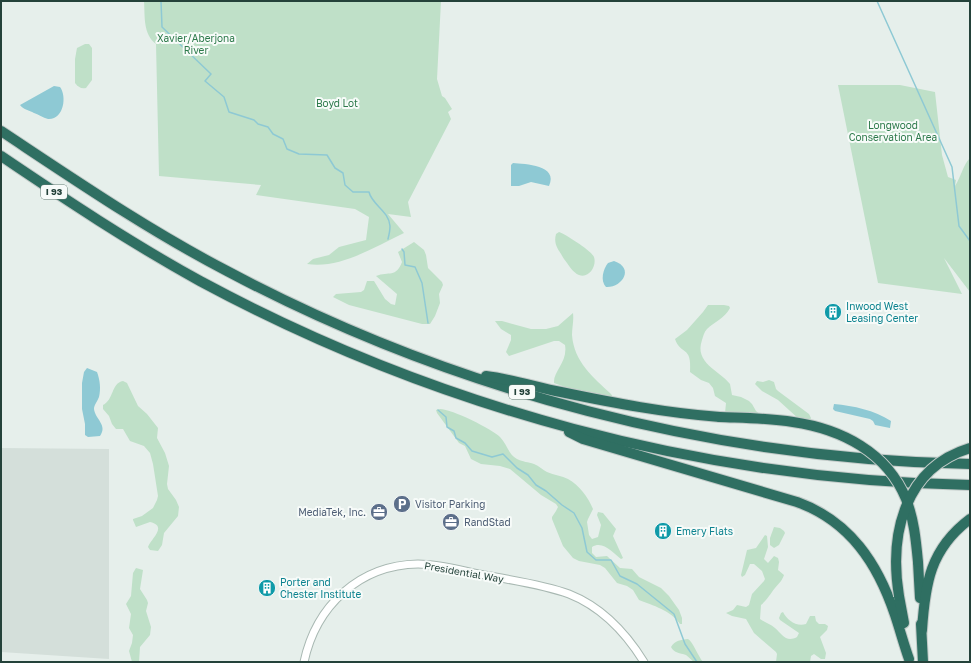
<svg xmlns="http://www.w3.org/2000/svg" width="971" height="663" viewBox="0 0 971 663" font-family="'Golos Text',sans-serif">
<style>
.built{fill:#d4dfda}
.green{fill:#bfe0c8}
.water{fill:#8ec9d4}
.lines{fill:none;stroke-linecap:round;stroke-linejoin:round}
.stream{stroke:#8ec9d4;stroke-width:1.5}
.minor-casing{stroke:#a8b8b2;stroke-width:9}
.highway-casing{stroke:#c2cac8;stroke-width:12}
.minor{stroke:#fff;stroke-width:7}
.highway{stroke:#2f6f62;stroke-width:10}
.highway-bridge-casing{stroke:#c2cac8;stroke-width:12;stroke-linecap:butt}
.highway-bridge{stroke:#2f6f62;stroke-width:10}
.labels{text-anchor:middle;stroke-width:4;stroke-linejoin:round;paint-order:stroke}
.shield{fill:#f7fbf9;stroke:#637a73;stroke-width:1}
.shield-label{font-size:9px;font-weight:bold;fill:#24423a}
.park-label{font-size:10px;fill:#2d7a4b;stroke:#f7fbf9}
.culture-label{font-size:10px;fill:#0d838f;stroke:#f7fbf9;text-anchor:start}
.service-label{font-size:10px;fill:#4e5e75;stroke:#f7fbf9;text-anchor:start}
.street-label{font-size:10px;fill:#24423a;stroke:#f7fbf9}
</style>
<rect width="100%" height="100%" fill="#e6efeb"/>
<polygon class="built" points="1,448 109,449 109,659 1,652"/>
<g class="green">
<path d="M144,1H441L437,79L442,96L445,98L452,109L448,112L451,119L408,202L411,217L388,214L404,233C374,247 341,269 307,264L313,259L329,255L339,247L366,240L369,217L355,209L256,195L261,185L159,176L156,44C143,34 145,17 144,1Z"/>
<path d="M85,44H89L92,48V80L86,88C81,89 78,87 75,83V59L77,48Z"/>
<path d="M838,85H900L935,92L942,155L948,177L956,180L955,186C961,177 963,165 970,158V292L944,258L962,294L878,283Z"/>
<path d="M559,232C565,234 592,251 594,257C597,266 589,279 579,275C573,273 568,264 564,259C559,250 553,245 556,234Z"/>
<path d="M414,242L424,250L426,255L428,268L442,282L443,285L439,294L440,303L435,316L430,324H422L349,305L333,297L336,294L361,292L364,290L367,281H374L385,299L391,304L395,305L397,294L376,276C389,271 396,278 402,262L398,252Z"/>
<path d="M708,305H724L729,306L730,308C725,318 714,322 707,329C704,332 703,337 702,340C694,363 719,370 730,384L732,395L741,397L749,401L752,404L756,411L763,417L725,413L726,403L715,396L713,388L709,383L701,380L690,372C692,345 681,356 675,339L687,330L703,312Z"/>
<path d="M573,313C574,320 572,328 572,335C574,362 593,377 611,394L613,397H611L579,392L554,383C553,371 568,362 565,345L559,341H554L509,356L506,352L511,340V335L501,329L495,321H502L531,329H546L558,326Z"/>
<polygon points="769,380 774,382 776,389 778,391 809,414 811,418 810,420 800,420 778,400 762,391 755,384 757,381 763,382"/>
<path d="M123,381L127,383L138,406L147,414L158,428L157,438L165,453L169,466L167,484L168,489L176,500L179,507L178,516L164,533L162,545L158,551L150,550L148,547C151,539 168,526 150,522L136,527L133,520V519L142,516L153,508L157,500L158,496L153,464L150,453L144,446L130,441L123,429H116L112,424L109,416L103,409V405C114,400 111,383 123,381Z"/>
<path d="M440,409C452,409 492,429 500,437C507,444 508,454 517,459C523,462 528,462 534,464C539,466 543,470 547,472C554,475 562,476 568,479C579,485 588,497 593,509L588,519L587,522L589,535L592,539L598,537L601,525L597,515L598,512L603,513L616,529L613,536L623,558L621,559C613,553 603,540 592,547V553L596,557L607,556L620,568L632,569L639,577L661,588L669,596L679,610L682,618V624H680C672,611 652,605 639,600L633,590L627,586L617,583L605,568L600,565L579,561L573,558L563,546L552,519V517L556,511L558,507L556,504L541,495L510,469L500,466L481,464L471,459L465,446L459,443L437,413L436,410Z"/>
<polygon points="774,527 780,528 784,531 785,533 779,545 774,548 770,545 770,538"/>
<path d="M765,535L767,536L768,547L764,559L768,563L774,556L778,558L779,562L778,570L784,575C782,581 779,583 775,588C770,594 768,599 761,605L760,619C764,622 770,624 775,628C782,634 786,643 797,637L799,633L780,620L779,618L781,613L783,612C787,620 796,627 806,624L810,616H815L816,621L819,624H825L828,626L827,630L820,637L826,653L825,659H821L814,654L811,656L810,662H776L777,654L776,652L754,633L746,619L732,616L726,613L733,610L737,605L746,607L749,605L752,594L764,581L765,579L762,571L754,564H750L745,575L742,577L741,575L747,550L756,548Z"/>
<polygon points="136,568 143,570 140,589 147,600 148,603 146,611 151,627 150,635 140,647 139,662 132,662 129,651 132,643 133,635 129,628 131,614 126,604 131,596 133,573"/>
<path d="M688,639C693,642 698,656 703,662H694C691,660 689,657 686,655C680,653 674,653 671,647C675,640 681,640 688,639Z"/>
</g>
<g class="water">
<path d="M54,86L60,87C67,96 64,120 48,119C43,118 38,114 34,113C29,110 24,110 20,105Z"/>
<path d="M513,163C525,164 559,165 549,186L531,182L519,186H511V165Z"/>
<path d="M614,261C635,268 622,288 606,287C600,281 603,269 608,263Z"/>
<path d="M87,368L97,372C100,380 101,389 99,397C97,402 94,405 94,409C95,419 108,425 100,436L88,437L85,435V424L82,409V383L84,372Z"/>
<path d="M834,404C854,406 874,410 891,421L890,428L875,425L873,421L870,419L835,411L833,409Z"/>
</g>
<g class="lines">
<g class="stream">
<path d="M161,1L162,27L211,74L205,81L224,97L229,112L254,120L258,124L268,127L273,134L283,139L287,149L299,154L327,155L335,168L343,173L345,185L353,192H369C372,205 389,211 390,226C390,230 389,235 388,239"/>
<polyline points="877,1 952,167 959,226 970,241"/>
<polyline points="402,249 404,252 405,265 415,267 422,283 428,323"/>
<polyline points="438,410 446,417 447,427 454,431 456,438 465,443 472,451 492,457 503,454 517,468 528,475 536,485 546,491 562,505 574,513 582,528 587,552 596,560 611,560 620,576 637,584 674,614 685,644 697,662"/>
</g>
<defs>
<path id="minor" d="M304,662C316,606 359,565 418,564C442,564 466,572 490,576C516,581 545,585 569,594C602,607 626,633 644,662"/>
<g id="highway">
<path d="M1,131C75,180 148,230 227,271C455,392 713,459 970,464"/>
<path d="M1,156C66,200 131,243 200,281C436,408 702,480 970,485"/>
<path d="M486,376C511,379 536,387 561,392C614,403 666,413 720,417"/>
<path d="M569,432L583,439L797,502C850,521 878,564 895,615C900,630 904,645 909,659"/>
<polyline points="918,562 920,598"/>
<polyline points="899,596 904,623"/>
<polyline points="921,624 923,662"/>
<path d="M922,630C925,584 930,549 970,519"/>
</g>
</defs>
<use href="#minor" class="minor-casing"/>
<use href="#highway" class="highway-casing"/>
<use href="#minor" class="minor"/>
<use href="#highway" class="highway"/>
<defs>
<g id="highway-bridge">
<path d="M720,417C744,418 769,418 793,422C841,429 887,452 906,499C914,519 916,541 918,562"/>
<path d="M899,596C889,535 904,468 970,448"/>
</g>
</defs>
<use href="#highway-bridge" class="highway-bridge-casing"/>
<use href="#highway-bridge" class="highway-bridge"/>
</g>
<defs>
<symbol id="building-disc" viewBox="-11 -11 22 22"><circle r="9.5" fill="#0f9aa8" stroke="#f7fbf9"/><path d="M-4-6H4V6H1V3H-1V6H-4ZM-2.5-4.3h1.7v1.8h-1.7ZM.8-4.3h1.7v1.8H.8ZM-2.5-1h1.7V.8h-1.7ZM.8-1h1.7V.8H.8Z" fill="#fff"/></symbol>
<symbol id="parking-disc" viewBox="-11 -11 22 22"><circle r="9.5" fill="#5c6f8a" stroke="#f7fbf9"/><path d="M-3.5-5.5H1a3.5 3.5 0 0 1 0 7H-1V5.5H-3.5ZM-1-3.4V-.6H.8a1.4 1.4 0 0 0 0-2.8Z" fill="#fff"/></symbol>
<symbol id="office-disc" viewBox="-11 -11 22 22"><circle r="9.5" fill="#5c6f8a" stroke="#f7fbf9"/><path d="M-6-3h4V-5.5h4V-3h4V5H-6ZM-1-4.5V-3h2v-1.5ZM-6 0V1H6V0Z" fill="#fff"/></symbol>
</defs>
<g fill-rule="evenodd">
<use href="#building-disc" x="823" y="302" width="20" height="20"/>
<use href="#parking-disc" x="392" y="494" width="20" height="20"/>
<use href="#office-disc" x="369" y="502" width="20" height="20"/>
<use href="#office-disc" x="441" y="512" width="20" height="20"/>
<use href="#building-disc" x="653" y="521" width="20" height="20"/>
<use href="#building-disc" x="257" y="578" width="20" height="20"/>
</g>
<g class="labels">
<g class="shield">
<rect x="41" y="185" width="26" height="14" rx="3"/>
<rect x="509" y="385" width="26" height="14" rx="3"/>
</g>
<g class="shield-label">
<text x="54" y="195">I 93</text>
<text x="522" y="395">I 93</text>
</g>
<g class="park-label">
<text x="196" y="42">Xavier/Aberjona<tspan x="196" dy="12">River</tspan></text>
<text x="337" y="107">Boyd Lot</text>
<text x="893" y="129">Longwood<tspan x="893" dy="12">Conservation Area</tspan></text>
</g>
<g class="culture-label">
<text x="846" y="310">Inwood West<tspan x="846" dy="12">Leasing Center</tspan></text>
<text x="676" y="535">Emery Flats</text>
<text x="280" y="586">Porter and<tspan x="280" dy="12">Chester Institute</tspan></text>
</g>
<g class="service-label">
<text x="415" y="508">Visitor Parking</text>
<text x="366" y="516" text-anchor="end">MediaTek, Inc.</text>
<text x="464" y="526">RandStad</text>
</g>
<g class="street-label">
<text transform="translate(464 572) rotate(10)" y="4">Presidential Way</text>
</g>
</g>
<rect width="971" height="663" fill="none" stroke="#24423a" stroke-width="4"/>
</svg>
